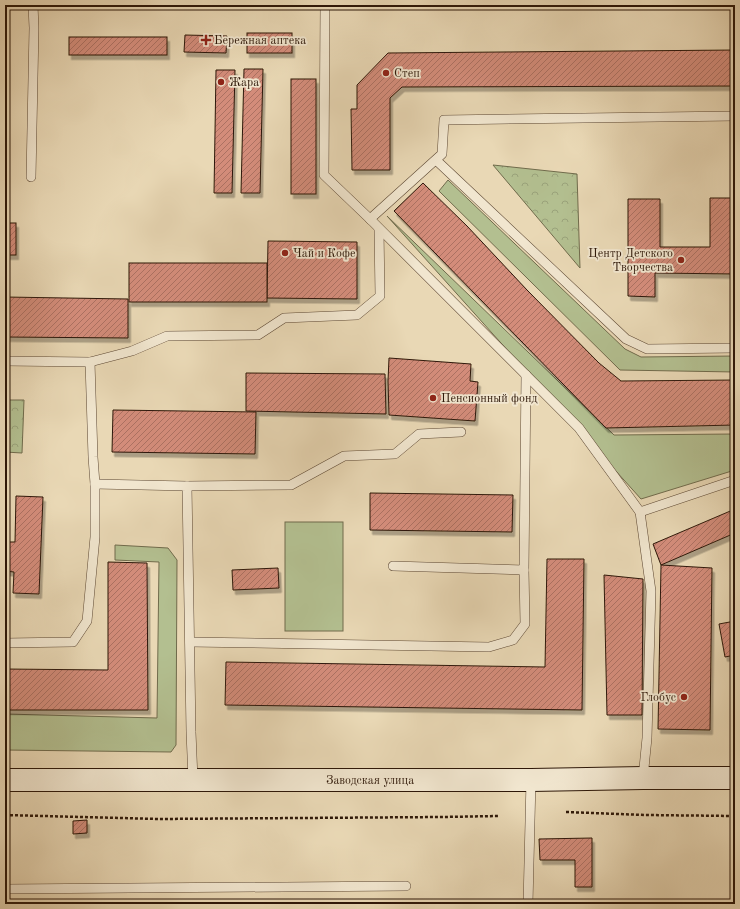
<svg xmlns="http://www.w3.org/2000/svg" width="740" height="909" viewBox="0 0 740 909" font-family="'Old Standard TT',serif">
<style>
.grass{fill:#b3bf90;stroke:#706b4c}
.forest{fill:url(#forest-crowns);stroke:#706b4c}
.building{fill:url(#building-hatch);stroke:#2d1708;filter:url(#shadow)}
.lines{fill:none;stroke-linecap:round;stroke-linejoin:round}
.lane-casing{stroke:#5c4733;stroke-width:10}
.secondary-casing{stroke:#2d1708;stroke-width:24}
.path{stroke:#2d1708;stroke-width:2.5;stroke-dasharray:3 2;stroke-linecap:butt}
.lane{stroke:#f1e6cf;stroke-width:9}
.secondary{stroke:#f1e6cf;stroke-width:22}
.poi-dot{fill:#8f2418;stroke:#f1e6cf;stroke-width:1.5}
.labels{text-anchor:middle;stroke-width:3.5;stroke-linejoin:round;paint-order:stroke}
.poi-label{font-size:12px;fill:#2d1708;stroke:#f1e6cf;text-anchor:start}
.street-label{font-size:12px;fill:#2d1708;stroke:#f1e6cf}
</style>
<defs>
<pattern id="forest-crowns" width="20" height="18" patternUnits="userSpaceOnUse"><rect width="20" height="18" fill="#b3bf90"/><path d="M2 6a3 3 0 1 1 6 0M12 15a3 3 0 1 1 6 0" fill="none" stroke="#9aa37b"/></pattern>
<pattern id="building-hatch" width="6" height="6" patternUnits="userSpaceOnUse"><rect width="6" height="6" fill="#d38c7a"/><path d="M-1 1l2-2M0 6l6-6M5 7l2-2" fill="none" stroke="#ac7162"/></pattern>
<filter id="shadow"><feDropShadow dx="2.5" dy="4.5" stdDeviation="0" flood-color="#0004"/></filter>
</defs>
<rect width="100%" height="100%" fill="#e9d8b5"/>
<filter id="stains"><feTurbulence type="fractalNoise" baseFrequency=".005" numOctaves="4"/><feColorMatrix values="0 0 0 0 .2 0 0 0 0 .09 0 0 0 0 .02 0 0 0 .5 -.17"/></filter>
<radialGradient id="worn" r=".72"><stop offset=".6" stop-color="#630" stop-opacity="0"/><stop offset="1" stop-color="#630" stop-opacity=".3"/></radialGradient>
<g class="grass">
<polygon points="448,180 625,349 641,357 735,356 735,372 620,370 439,191"/>
<polygon points="387,216 614,435 735,434 735,470 641,499"/>
<rect x="285" y="522" width="58" height="109"/>
<polygon points="115,545 168,548 177,560 176,745 171,752 5,750 5,714 157,718 159,562 115,560"/>
</g>
<g class="forest">
<polygon points="493,165 577,174 580,268"/>
<polygon points="5,400 24,400 22,453 5,452"/>
</g>
<g class="building">
<rect x="247" y="33" width="45" height="20"/>
<polygon points="185,35 227,36 226,53 184,52"/>
<rect x="69" y="37" width="98" height="18"/>
<polygon points="735,50 735,86 402,87 390,98 390,170 352,170 351,109 357,109 357,85 388,53"/>
<polygon points="244,69 263,69 260,193 241,193"/>
<polygon points="216,70 235,70 232,193 214,193"/>
<rect x="291" y="79" width="25" height="115"/>
<polygon points="423,183 467,226 527,290 599,363 621,381 735,380 735,425 606,428 394,211"/>
<polygon points="710,198 735,198 735,274 655,273 655,297 628,296 628,199 660,199 660,247 710,247"/>
<rect x="5" y="223" width="11" height="32"/>
<polygon points="268,241 357,242 357,299 267,298"/>
<rect x="129" y="263" width="138" height="39"/>
<polygon points="5,297 128,299 128,338 5,337"/>
<polygon points="389,358 471,364 470,381 478,382 475,421 389,415 388,381"/>
<polygon points="246,373 385,374 386,414 246,411"/>
<polygon points="113,410 256,412 255,454 112,452"/>
<polygon points="370,493 513,495 512,532 370,530"/>
<polygon points="16,496 43,497 39,594 13,593 14,572 5,571 5,542 15,542"/>
<polygon points="735,509 735,533 661,565 653,544"/>
<polygon points="547,559 584,559 582,710 225,705 226,662 545,667"/>
<polygon points="108,562 147,563 148,710 5,710 5,669 108,670"/>
<polygon points="661,565 712,568 710,730 658,729"/>
<polygon points="278,568 279,588 233,590 232,570"/>
<polygon points="604,575 643,579 642,715 607,715"/>
<polygon points="735,621 735,655 725,657 719,624"/>
<polygon points="87,820 87,833 73,834 73,821"/>
<polygon points="592,838 592,887 575,887 575,860 540,860 539,839"/>
</g>
<g class="lines">
<defs>
<g id="lane">
<polyline points="325,5 324,175 371,220 579,428 640,512 651,591 647,738 643,778"/>
<polyline points="436,160 626,339 647,349 735,348"/>
<polyline points="31,177 34,28 33,5"/>
<polyline points="371,220 370,219 442,154 444,120 735,116"/>
<polyline points="5,361 90,362 132,351 167,336 258,335 284,318 357,315 380,296 379,229"/>
<polyline points="95,484 187,486 191,732 193,779"/>
<polyline points="187,486 291,485 344,456 395,454 419,434 461,432"/>
<polyline points="640,512 735,480"/>
<polyline points="393,566 524,570 526,375"/>
<polyline points="190,642 489,647 513,640 525,624 524,570"/>
<polyline points="5,643 73,642 87,621 95,537 95,484 93,457 90,362"/>
<polyline points="5,889 406,886"/>
<polyline points="528,904 531,780"/>
</g>
<polyline id="secondary" points="5,780 531,780 643,778 735,778"/>
</defs>
<use href="#lane" class="lane-casing"/>
<use href="#secondary" class="secondary-casing"/>
<g class="path">
<polyline points="566,812 645,815 735,816"/>
<polyline points="5,815 159,819 442,817 498,816"/>
</g>
<use href="#lane" class="lane"/>
<use href="#secondary" class="secondary"/>
</g>
<g class="poi-dot">
<path d="M204 34h4v4h4v4h-4v4h-4v-4h-4v-4h4z"/>
<circle cx="386" cy="73" r="4"/>
<circle cx="221" cy="82" r="4"/>
<circle cx="285" cy="253" r="4"/>
<circle cx="681" cy="260" r="4"/>
<circle cx="433" cy="398" r="4"/>
<circle cx="684" cy="697" r="4"/>
</g>
<g class="labels">
<g class="poi-label">
<text x="214" y="44">Бережная аптека</text>
<text x="394" y="77">Степ</text>
<text x="229" y="86">Жара</text>
<text x="293" y="257">Чай и Кофе</text>
<text x="673" y="257" text-anchor="end">Центр Детского<tspan x="673" dy="14">Творчества</tspan></text>
<text x="441" y="402">Пенсионный фонд</text>
<text x="676" y="701" text-anchor="end">Глобус</text>
</g>
<g class="street-label">
<text x="370" y="784">Заводская улица</text>
</g>
</g>
<rect width="740" height="909" fill="none" stroke="#e9d8b5" stroke-width="20"/>
<rect x="6" y="6" width="728" height="897" fill="none" stroke="#2d1708" stroke-width="2"/>
<rect x="10" y="10" width="720" height="889" fill="none" stroke="#2d1708"/>
<rect width="100%" height="100%" filter="url(#stains)"/>
<rect width="100%" height="100%" fill="url(#worn)"/>
</svg>
